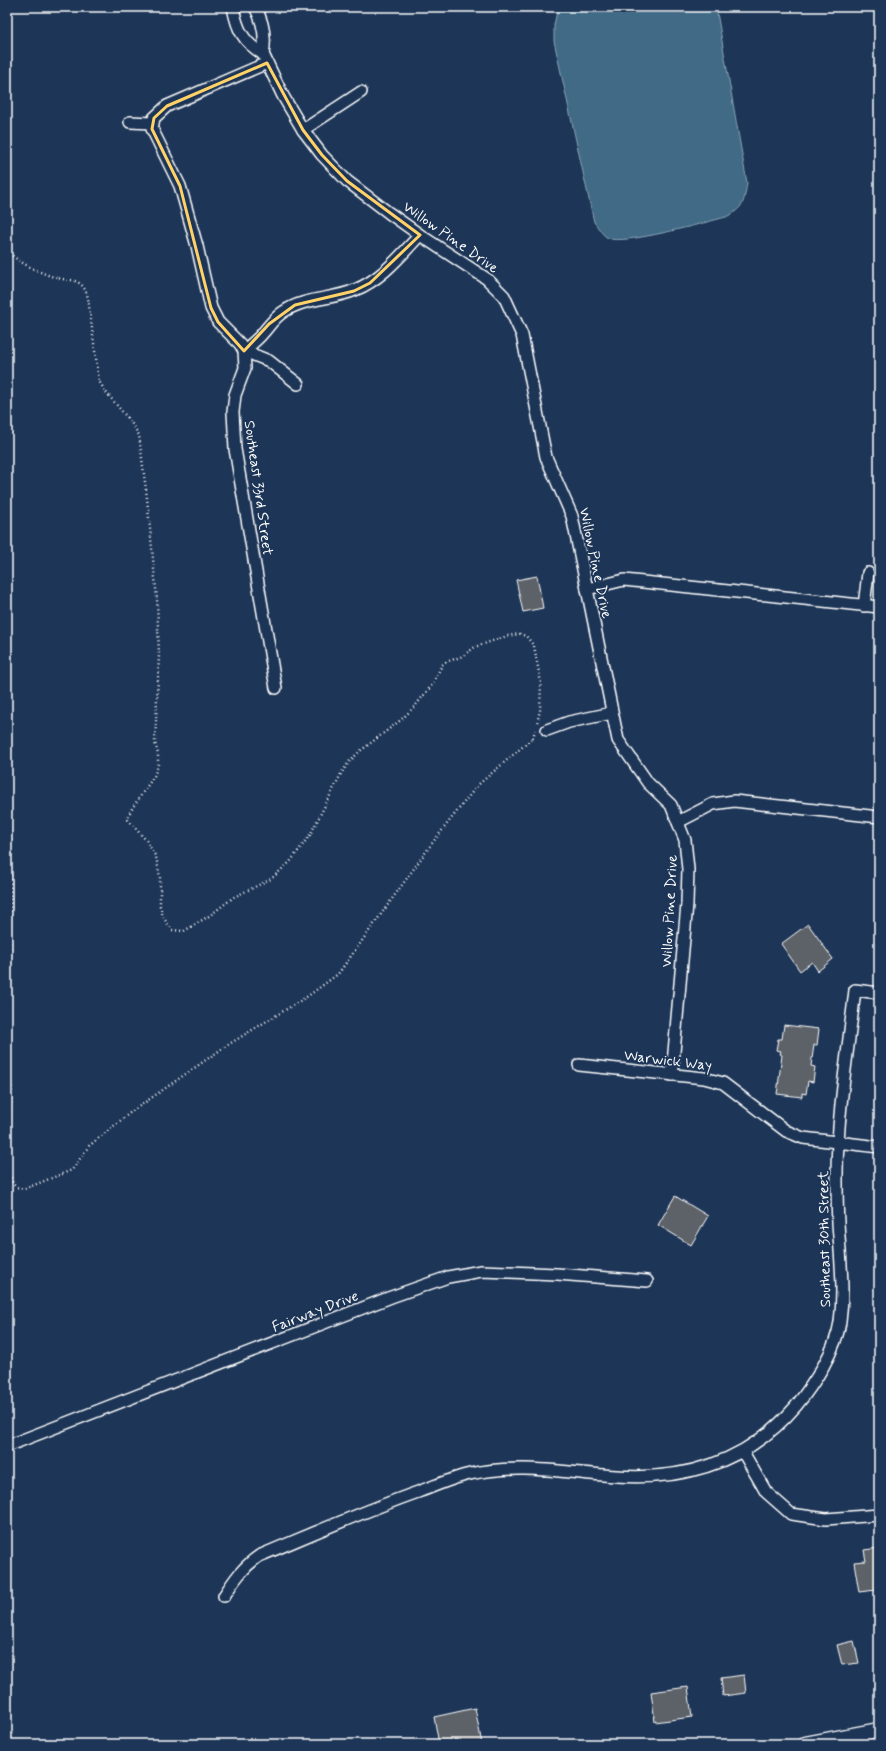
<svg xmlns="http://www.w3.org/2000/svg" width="886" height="1751" viewBox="0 0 886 1751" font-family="Mynerve,sans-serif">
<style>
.water{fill:#406b86;stroke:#8ca6b6}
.building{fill:#5c6268;stroke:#fff}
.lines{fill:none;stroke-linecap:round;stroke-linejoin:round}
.minor-casing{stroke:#fff;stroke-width:14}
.tertiary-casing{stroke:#fff;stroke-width:17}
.path{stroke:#fff;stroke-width:2.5;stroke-dasharray:1 3;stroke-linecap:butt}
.minor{stroke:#1d3557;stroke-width:11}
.tertiary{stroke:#1d3557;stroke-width:14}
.marked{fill:none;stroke:#ffd166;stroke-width:3;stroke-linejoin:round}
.labels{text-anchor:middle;stroke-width:4;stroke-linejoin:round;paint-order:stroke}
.street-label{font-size:15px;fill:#fff;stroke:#1d3557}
</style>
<rect width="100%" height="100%" fill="#1d3557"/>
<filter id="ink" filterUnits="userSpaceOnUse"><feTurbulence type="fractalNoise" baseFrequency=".025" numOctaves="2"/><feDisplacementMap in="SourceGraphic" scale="8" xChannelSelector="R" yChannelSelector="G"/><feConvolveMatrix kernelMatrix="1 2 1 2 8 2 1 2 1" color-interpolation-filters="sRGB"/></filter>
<g filter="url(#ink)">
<path class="water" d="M558,7H716L747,183C744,202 744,208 726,217C707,222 622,246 608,238C602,235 598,227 594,222L554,41V25Z"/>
<g class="building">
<polygon points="537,576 543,608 523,612 516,580"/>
<polygon points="808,924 833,959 818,971 812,962 800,971 781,944"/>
<polygon points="784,1025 819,1029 817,1045 814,1045 811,1066 815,1067 813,1082 808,1081 806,1094 802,1093 802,1097 777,1094 782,1055 780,1054 781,1051 776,1050 778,1039 782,1039"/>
<polygon points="675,1196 708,1216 691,1245 658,1225"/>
<polygon points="879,1548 879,1585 876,1586 876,1590 859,1592 854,1562 866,1561 864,1550"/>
<polygon points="854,1641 859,1663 842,1665 837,1645"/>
<polygon points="744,1675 746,1693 723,1696 721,1678"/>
<polygon points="688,1687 692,1717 655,1722 651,1692"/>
<polygon points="475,1708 482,1744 439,1744 434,1717"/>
</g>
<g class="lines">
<defs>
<g id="minor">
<path d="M233,7C237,29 243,42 263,54C266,38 263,21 255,7"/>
<polyline points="263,54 283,96 303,130 322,155 347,181 389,213 420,235 487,279 504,296 522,335 546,457 572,516 618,740 648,783 671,805 685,840 688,869 687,904 672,1075"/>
<polyline points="267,63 167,106 154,118 152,129 180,186 197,246 211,308 218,322 240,344 244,351 245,368 235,395 233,412 235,449 276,688"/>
<polyline points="130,122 152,123"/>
<polyline points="303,130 361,92"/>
<path d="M298,384L269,361L244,351C250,345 257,340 262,334C269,326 274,318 283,312C305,297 332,300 355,290C382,279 400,256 420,235"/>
<polyline points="587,589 624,580 879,607"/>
<polyline points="864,606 868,573"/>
<polyline points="547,730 569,722 612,713"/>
<polyline points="678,822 713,804 734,801 879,817"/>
<polyline points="579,1065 704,1078 723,1083 786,1131 803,1138 879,1147"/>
<polyline points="7,1446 391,1297 448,1277 481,1271 557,1274 647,1281"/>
<polyline points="743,1452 766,1492 791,1514 826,1519 879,1515"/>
<path d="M224,1596C234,1580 243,1567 259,1556C312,1534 364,1511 418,1492C435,1486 452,1478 470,1474C520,1463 566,1473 616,1476C687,1481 749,1461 796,1406C814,1384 836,1350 840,1322C844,1293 841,1265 839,1236C837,1216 837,1196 837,1176C837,1114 848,1052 855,990L879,993"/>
</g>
<polyline id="tertiary" points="805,1744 879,1730"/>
</defs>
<use href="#minor" class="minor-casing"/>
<use href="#tertiary" class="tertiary-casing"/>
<g class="path">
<path d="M7,250C16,262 44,275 58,278C65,280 73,279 79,283C85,287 86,292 88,298L99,381L105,391L130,421L139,435L147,498L157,599L159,656L155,743L158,754V766L154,776L133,807L128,816V820L146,840L156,857L160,877V906L163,917L172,930L184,931L209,916L234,897L271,879L290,862L310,835L341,774L349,762L359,752L402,719L416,705L432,685L442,665L446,662L463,656L475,647L507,636L520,634L526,636L534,646L541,683L540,710L537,723"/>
<polyline points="533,738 535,730"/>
<polyline points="7,807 11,840 10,987 7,1049 12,1088 7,1166 13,1184 16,1187 24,1189 72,1170 89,1146 131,1112 226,1046 308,996 338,974 433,842 473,791 479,784 534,737"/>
</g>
<use href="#minor" class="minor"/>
<use href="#tertiary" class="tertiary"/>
</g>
</g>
<path class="marked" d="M267,63L303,130L322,155L347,181L420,235L370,283L354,291L295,305L269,324L244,351L218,322L211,308L180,186L152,129L154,118L167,106Z"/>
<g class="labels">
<g class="street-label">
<text transform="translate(451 237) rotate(35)" y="5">Willow Pine Drive</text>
<text transform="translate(259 488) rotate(82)" y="5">Southeast 33rd Street</text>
<text transform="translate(596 563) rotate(78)" y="5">Willow Pine Drive</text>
<text transform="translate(669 911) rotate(-87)" y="5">Willow Pine Drive</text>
<text transform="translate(668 1060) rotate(7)" y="5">Warwick Way</text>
<text transform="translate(824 1239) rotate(-91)" y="5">Southeast 30th Street</text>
<text transform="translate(315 1311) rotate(-21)" y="5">Fairway Drive</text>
</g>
</g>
<rect width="886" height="1751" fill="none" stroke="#1d3557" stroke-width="24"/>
<rect x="12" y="12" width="862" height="1727" fill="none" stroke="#fff" stroke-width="1.5" filter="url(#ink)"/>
</svg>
